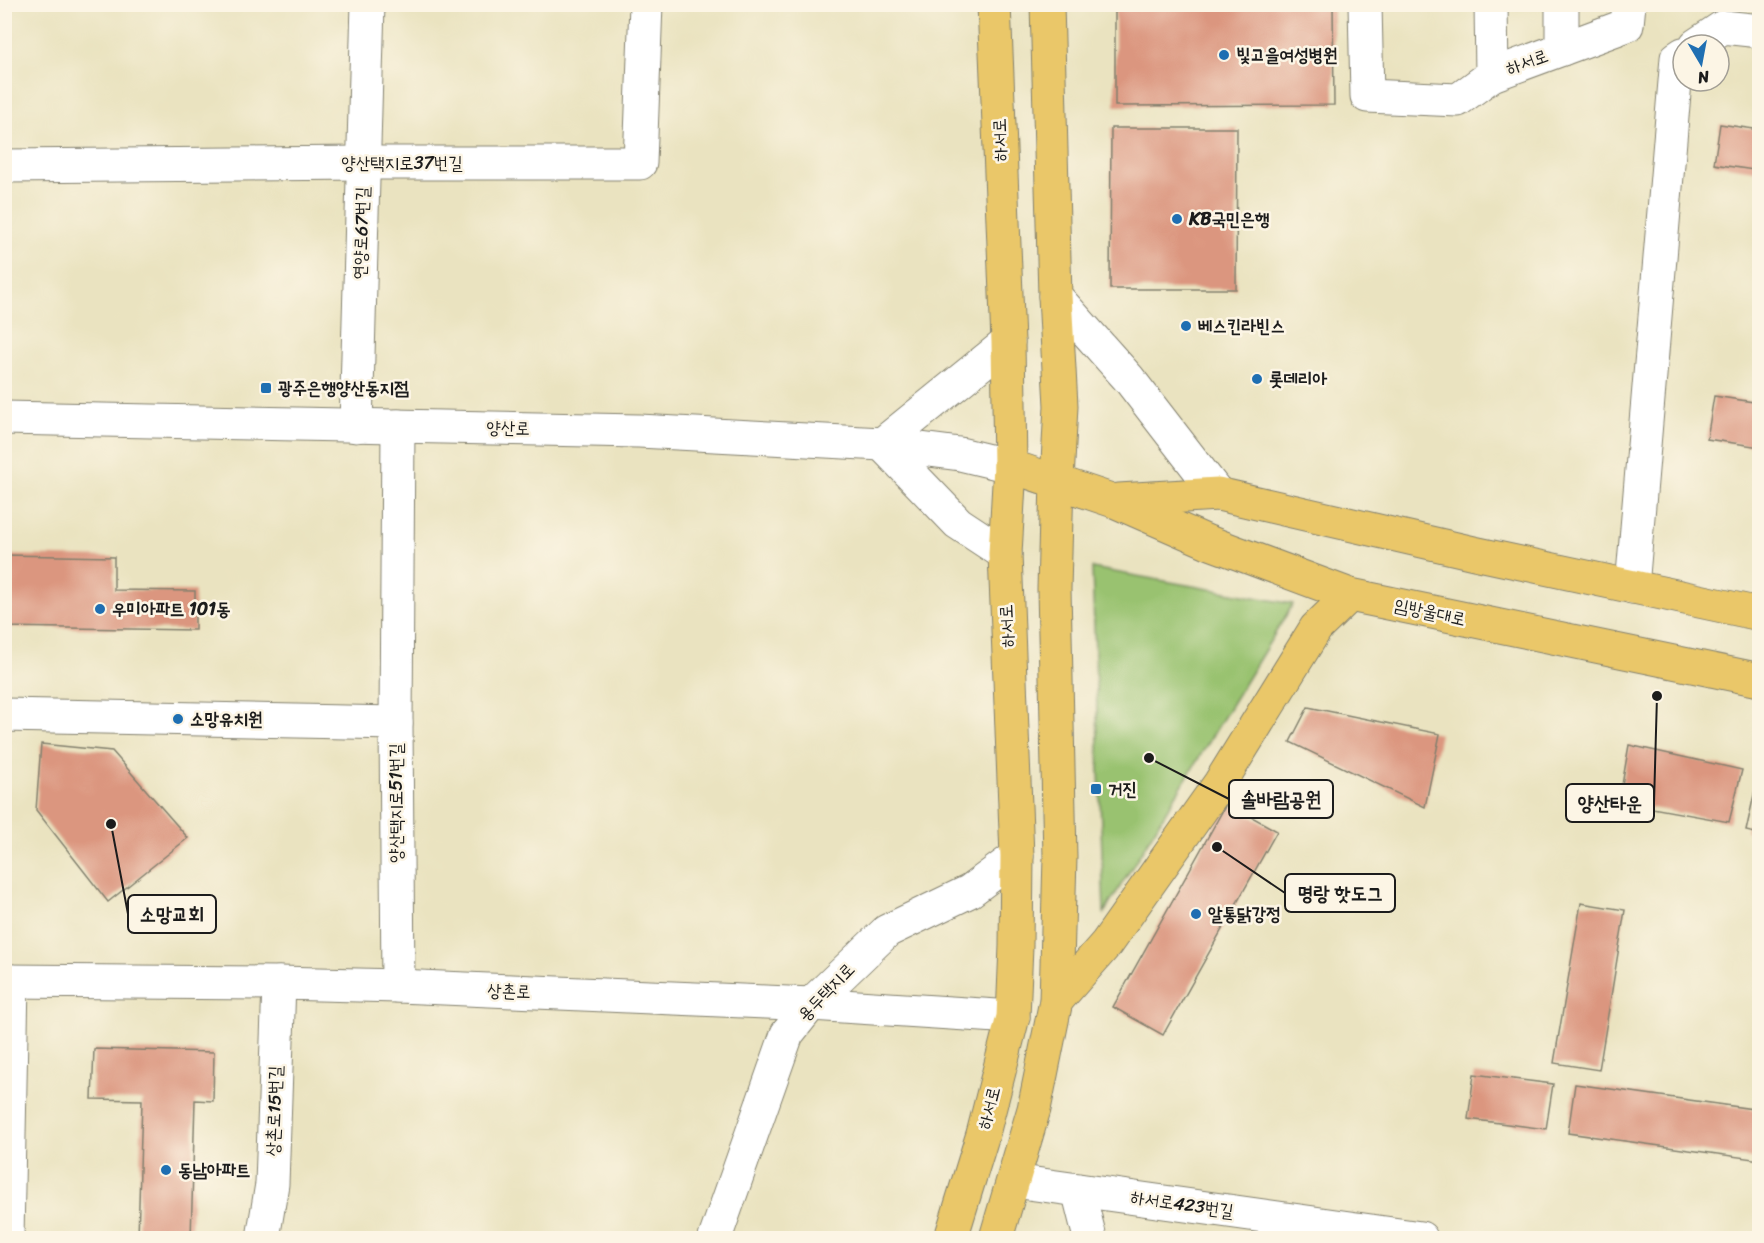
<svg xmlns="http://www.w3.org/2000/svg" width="1764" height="1243" viewBox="0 0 1764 1243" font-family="Sriracha,'Poor Story',sans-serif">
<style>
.green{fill:#99c26f;stroke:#5a6f46;stroke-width:1.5}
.building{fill:#db967f}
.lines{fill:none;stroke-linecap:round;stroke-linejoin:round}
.minor-casing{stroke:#83806e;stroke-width:35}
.major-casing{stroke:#83806e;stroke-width:35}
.minor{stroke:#fff;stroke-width:33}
.major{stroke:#eac769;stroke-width:33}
.poi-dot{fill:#1f6fb2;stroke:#fcf5e5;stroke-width:2}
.labels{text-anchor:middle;stroke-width:5;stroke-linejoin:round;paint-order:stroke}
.poi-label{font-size:18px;font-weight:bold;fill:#1c1c1c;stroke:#fcf5e5;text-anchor:start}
.street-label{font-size:18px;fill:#1c1c1c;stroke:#fcf5e5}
.leader{fill:none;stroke:#1c1c1c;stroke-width:2}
.callout-dot{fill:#1c1c1c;stroke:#fcf5e5;stroke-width:2}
.callout{fill:#fcf5e5;stroke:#1c1c1c;stroke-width:2}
.callout-label{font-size:20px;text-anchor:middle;font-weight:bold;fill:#1c1c1c}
</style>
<rect width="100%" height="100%" fill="#fcf5e5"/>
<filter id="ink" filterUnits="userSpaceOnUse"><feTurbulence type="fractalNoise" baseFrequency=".0167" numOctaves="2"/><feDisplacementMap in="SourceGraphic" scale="12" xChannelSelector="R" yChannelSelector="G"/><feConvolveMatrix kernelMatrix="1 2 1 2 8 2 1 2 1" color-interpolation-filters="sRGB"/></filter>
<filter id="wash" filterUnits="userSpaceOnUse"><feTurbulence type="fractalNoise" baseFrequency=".008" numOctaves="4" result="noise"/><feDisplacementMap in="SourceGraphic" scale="24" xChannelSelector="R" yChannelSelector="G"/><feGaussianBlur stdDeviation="1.35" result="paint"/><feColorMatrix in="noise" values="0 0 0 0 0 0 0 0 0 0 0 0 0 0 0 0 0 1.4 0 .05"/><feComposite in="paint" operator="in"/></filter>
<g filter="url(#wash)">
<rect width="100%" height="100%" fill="#eae3c0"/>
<polygon class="green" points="1092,568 1293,604 1104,913"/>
<g id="blocks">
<g class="building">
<polygon points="1115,4 1333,4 1334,105 1115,106"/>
<polygon points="1720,124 1760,130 1760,171 1714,164"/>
<polygon points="1111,128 1237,128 1236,289 1110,289"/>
<polygon points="1714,396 1760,403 1760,447 1707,439"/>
<polygon points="4,555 114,557 114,590 195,591 195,630 4,627"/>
<polygon points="1308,707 1440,734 1425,807 1290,742"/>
<polygon points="41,744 112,751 188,838 108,902 36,810"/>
<polygon points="1629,745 1742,770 1729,822 1619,802"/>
<polygon points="1757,781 1760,781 1760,834 1746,831"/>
<polygon points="1227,803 1277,831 1163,1035 1113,1007"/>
<polygon points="1581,903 1625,910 1599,1070 1554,1063"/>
<polygon points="94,1049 214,1052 213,1101 195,1100 191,1238 138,1238 142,1100 92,1099"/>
<polygon points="1474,1074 1553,1084 1546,1129 1468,1119"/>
<polygon points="1575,1084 1760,1110 1760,1160 1568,1133"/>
</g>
</g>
</g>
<g filter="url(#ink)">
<use href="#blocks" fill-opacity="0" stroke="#83806e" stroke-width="1.5"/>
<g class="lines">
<defs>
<g id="minor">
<polyline points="1365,4 1367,96 1458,100 1492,75 1627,25 1629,4"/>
<polyline points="1491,4 1492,75"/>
<polyline points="1562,4 1562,49"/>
<polyline points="1696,45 1723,27 1760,31"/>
<polyline points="4,166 363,163 640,163 646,4"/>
<polyline points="1055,296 1129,379 1218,494"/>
<polyline points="4,418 639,431 882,444 960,454 1010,466"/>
<polyline points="356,426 368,4"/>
<polyline points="1005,554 958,523 882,444 1008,342"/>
<polyline points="1632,587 1677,58 1683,54"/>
<polyline points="4,715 396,723"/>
<polyline points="4,981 279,983 398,986 811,1004 1013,1017"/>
<polyline points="398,986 396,723 398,426"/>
<polyline points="1014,1181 1421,1238"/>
<polyline points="1078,1190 1090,1238"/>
<polyline points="7,1238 12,981"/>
<polyline points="263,1238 272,1184 279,983"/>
<polyline points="715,1238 787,1034 811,1004 887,931 970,891 1017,856"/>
</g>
<g id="major">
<polyline points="1010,466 1114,501 1208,542 1350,595 1760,680"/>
<polyline points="1119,500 1218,494 1474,553 1760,614"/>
<polyline points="1056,1001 1106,944 1220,783 1316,628 1350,595"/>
<polyline points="951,1238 983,1134 1013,1017 1016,946 1017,856 1005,554 1010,466 1008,342 994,4"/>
<polyline points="996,1238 1034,1109 1056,1001 1060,857 1054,589 1057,481 1061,406 1055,296 1047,4"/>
</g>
</defs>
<use href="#minor" class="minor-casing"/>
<use href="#major" class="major-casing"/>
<use href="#minor" class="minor"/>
<use href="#major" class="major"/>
</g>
</g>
<g class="poi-dot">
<circle cx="1224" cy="55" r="6"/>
<circle cx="1177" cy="219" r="6"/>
<circle cx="1186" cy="326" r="6"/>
<circle cx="1257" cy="379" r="6"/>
<rect x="260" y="382" width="12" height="12" rx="3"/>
<circle cx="100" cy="609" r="6"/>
<circle cx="178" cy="719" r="6"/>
<rect x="1090" y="783" width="12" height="12" rx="3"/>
<circle cx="1196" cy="914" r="6"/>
<circle cx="166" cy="1170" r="6"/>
</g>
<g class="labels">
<g class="poi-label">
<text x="1236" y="61">빛고을여성병원</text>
<text x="1189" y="225">KB국민은행</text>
<text x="1198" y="332">베스킨라빈스</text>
<text x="1269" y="385">롯데리아</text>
<text x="278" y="394">광주은행양산동지점</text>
<text x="112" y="615">우미아파트 101동</text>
<text x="190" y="725">소망유치원</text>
<text x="1108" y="795">거진</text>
<text x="1208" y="920">알통닭강정</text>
<text x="178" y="1176">동남아파트</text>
</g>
<g class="street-label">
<text transform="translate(1527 62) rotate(-20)" y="6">하서로</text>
<text transform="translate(1000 140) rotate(-92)" y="6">하서로</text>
<text x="402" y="169">양산택지로37번길</text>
<text transform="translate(361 233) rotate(-88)" y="6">연양로67번길</text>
<text transform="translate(508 428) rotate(1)" y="6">양산로</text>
<text transform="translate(1430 612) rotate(12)" y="6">임방울대로</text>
<text transform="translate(1007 626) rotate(-93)" y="6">하서로</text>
<text transform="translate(396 803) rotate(-90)" y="6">양산택지로51번길</text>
<text transform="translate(509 991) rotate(2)" y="6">상촌로</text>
<text transform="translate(826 992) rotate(-46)" y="6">용두택지로</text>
<text transform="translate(989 1108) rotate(-76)" y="6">하서로</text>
<text transform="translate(274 1111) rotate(-88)" y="6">상촌로15번길</text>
<text transform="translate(1182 1204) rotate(8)" y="6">하서로423번길</text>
</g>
</g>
<path class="leader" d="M1149 758L1229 799M1657 696L1654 803M1217 847L1285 893M111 824L128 914"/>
<g class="callout-dot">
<circle cx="1149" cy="758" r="6"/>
<circle cx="1657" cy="696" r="6"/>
<circle cx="1217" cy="847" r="6"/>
<circle cx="111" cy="824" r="6"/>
</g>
<g class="callout">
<rect x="1229" y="780" width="104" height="38" rx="6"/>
<rect x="1566" y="784" width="88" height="38" rx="6"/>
<rect x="1285" y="874" width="110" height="38" rx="6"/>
<rect x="128" y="895" width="88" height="38" rx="6"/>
</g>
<g class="callout-label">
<text x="1281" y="806">솔바람공원</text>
<text x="1610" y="810">양산타운</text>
<text x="1340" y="900">명랑 핫도그</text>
<text x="172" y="921">소망교회</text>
</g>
<rect width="1764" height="1243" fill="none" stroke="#fcf5e5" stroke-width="24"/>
<g transform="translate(1701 63) rotate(170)"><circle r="28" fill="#fcf5e5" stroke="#a29e95" stroke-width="1.5"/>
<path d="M0-4.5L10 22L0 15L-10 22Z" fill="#1f6fb2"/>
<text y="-9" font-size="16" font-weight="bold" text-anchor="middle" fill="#1c1c1c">N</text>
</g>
</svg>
